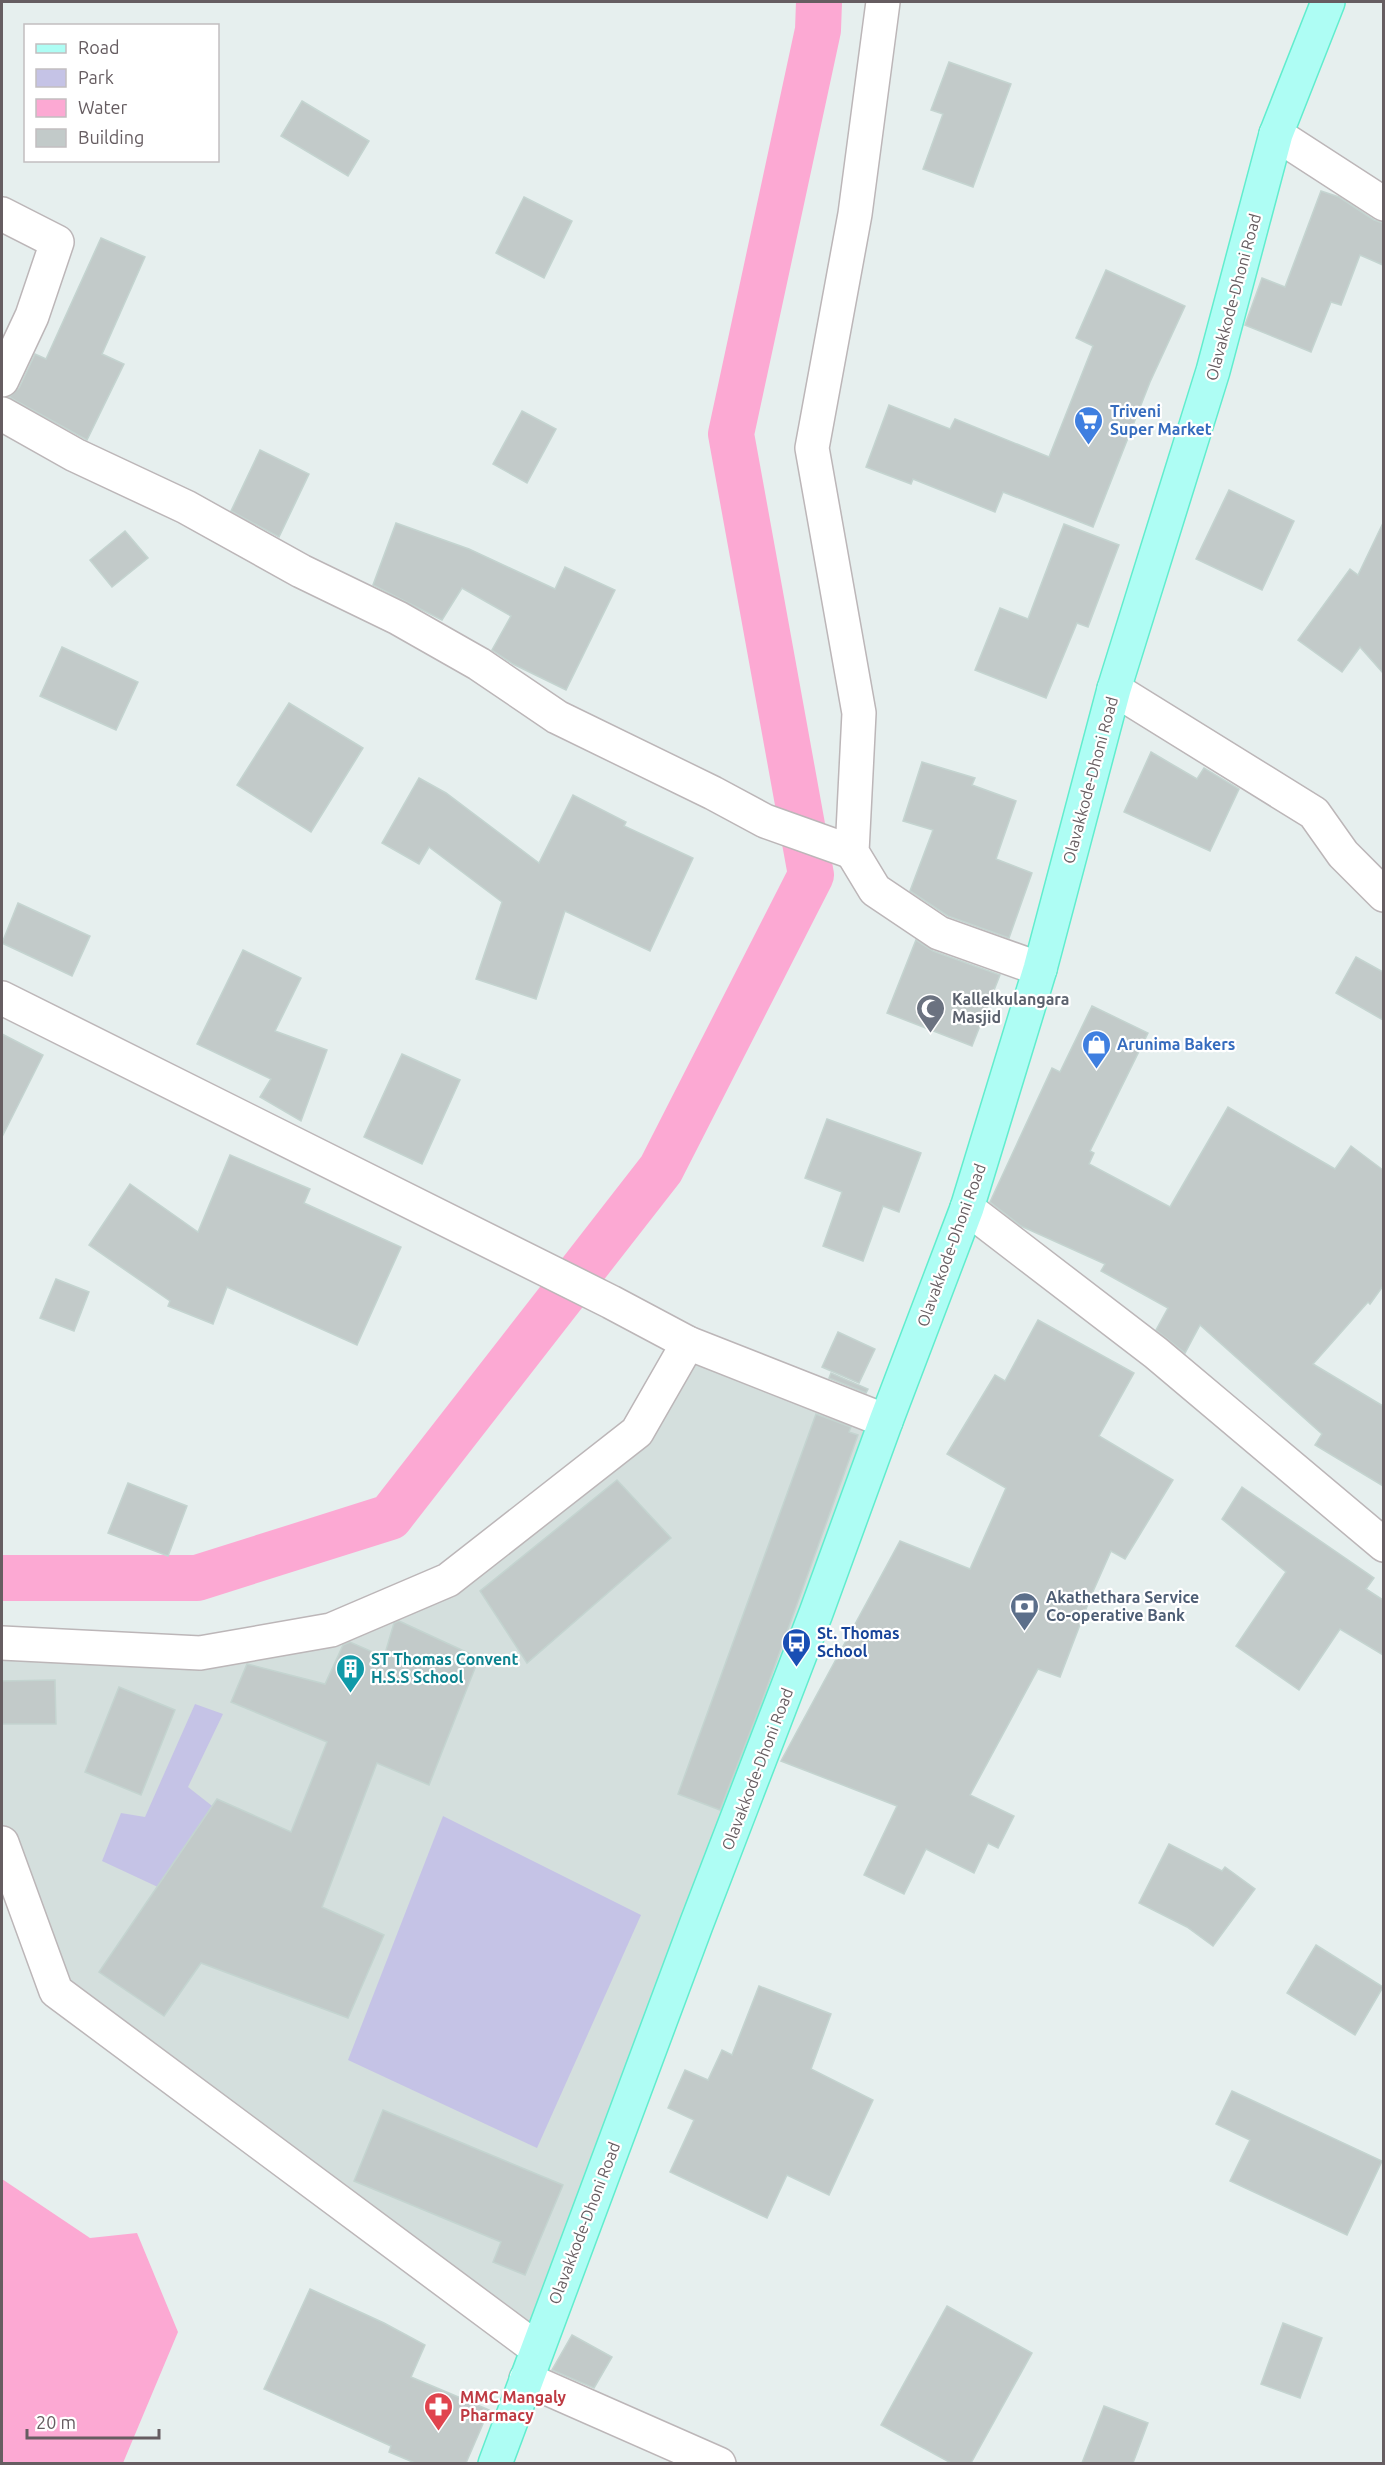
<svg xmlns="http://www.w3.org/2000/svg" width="1385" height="2465" viewBox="0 0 1385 2465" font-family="Ubuntu,sans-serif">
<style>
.education{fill:#d4dfdd}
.green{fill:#c5c3e6}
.water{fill:#fca9d3}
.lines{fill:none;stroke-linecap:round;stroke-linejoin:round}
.canal{stroke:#fca9d3;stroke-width:46}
.building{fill:#c2cac9;stroke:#c4d4d0;stroke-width:1.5}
.minor-casing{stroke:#bcb6b8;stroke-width:36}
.major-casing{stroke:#61edce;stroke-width:36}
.minor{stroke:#fff;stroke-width:33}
.major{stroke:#aefdf4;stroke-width:33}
.labels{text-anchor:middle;stroke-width:4.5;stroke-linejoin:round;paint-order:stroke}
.street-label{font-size:16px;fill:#665d61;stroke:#fff}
.shop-label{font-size:16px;font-weight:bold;fill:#366cbe;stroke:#fff;text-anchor:start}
.worship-label{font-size:16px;font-weight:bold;fill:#5b616d;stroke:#fff;text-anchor:start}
.service-label{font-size:16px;font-weight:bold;fill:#4e5e75;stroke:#fff;text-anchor:start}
.transit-label{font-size:16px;font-weight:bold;fill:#164399;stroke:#fff;text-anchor:start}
.culture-label{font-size:16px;font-weight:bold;fill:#0d838f;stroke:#fff;text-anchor:start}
.health-label{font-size:16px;font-weight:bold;fill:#be3a42;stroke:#fff;text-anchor:start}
</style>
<rect width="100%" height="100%" fill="#e6efee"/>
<polygon class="education" points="688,1343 886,1421 537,2349 56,1991 2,1843 2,1643 200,1653 448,1580 603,1460"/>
<g class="green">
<polygon points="195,1704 223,1714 188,1787 230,1820 190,1902 102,1861 121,1813 145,1817"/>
<polygon points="443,1816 641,1915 537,2148 348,2060"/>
</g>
<polygon class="water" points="2,2179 90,2238 137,2233 178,2332 123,2463 2,2463"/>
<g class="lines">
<polyline class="canal" points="2,1578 197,1578 390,1517 661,1169 811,875 731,434 818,30 819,2"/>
</g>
<g class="building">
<polygon points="949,62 1011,84 973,187 923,169 943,114 931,110"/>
<polygon points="302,101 369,141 348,176 281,136"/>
<polygon points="1321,191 1339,197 1374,220 1383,223 1383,265 1360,255 1341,305 1331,302 1311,352 1245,325 1262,278 1285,287"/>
<polygon points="524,197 572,221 544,278 496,253"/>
<polygon points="101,238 145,257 102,354 124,364 87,440 9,397 19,388 35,354 46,359"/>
<polygon points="1106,270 1185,306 1150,382 1093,527 1003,492 995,512 913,479 911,484 866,467 889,405 950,429 955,419 1049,457 1093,346 1076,338"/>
<polygon points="522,411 556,429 527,483 493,464"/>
<polygon points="260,450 309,474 279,537 231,511"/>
<polygon points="1229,490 1294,521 1262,590 1196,559"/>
<polygon points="396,523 469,549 555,589 565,567 615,590 566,690 513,664 492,650 511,616 462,588 442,620 373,585"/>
<polygon points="1383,523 1383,673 1360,647 1342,672 1298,640 1350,569 1358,575"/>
<polygon points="1064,524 1119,545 1088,627 1077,623 1046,698 975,670 1000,608 1028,619"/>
<polygon points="125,531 148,558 112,587 90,560"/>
<polygon points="62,647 138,682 116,730 40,696"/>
<polygon points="289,703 363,748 311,832 237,785"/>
<polygon points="1151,752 1197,779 1204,768 1239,789 1210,851 1124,812"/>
<polygon points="922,762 975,778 972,785 1016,801 996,859 1032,873 1009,938 948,916 910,891 933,830 903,821"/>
<polygon points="419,778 446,793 539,863 573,795 626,822 624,826 693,858 650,951 565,911 536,999 476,979 502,902 429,847 419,864 382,843"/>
<polygon points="18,903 90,936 72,976 2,943"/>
<polygon points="916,940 933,951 1000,975 972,1046 887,1013"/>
<polygon points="243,950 301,978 275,1031 327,1050 301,1121 260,1097 271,1079 197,1044"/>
<polygon points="1356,957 1383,972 1383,1020 1336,993"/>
<polygon points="1092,1006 1148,1033 1090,1151 1094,1153 1089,1164 1170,1207 1228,1107 1335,1169 1351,1146 1383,1170 1383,1286 1370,1304 1368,1302 1313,1364 1383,1406 1383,1486 1315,1445 1322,1434 1200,1325 1185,1353 1156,1330 1168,1308 1101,1271 1105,1264 1021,1226 990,1202 1052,1068 1060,1072"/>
<polygon points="2,1034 43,1055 2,1137"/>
<polygon points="402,1054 460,1080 422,1164 364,1137"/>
<polygon points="827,1119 921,1153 899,1212 883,1206 863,1261 823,1246 842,1192 805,1178"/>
<polygon points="230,1155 310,1189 304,1203 401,1247 357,1345 227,1287 213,1324 168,1306 170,1301 89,1245 130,1184 198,1232"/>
<polygon points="56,1279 89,1292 74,1331 40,1318"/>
<polygon points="1038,1320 1134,1373 1099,1436 1173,1480 1125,1559 1111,1551 1091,1596 1060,1677 1038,1669 970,1795 1014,1816 998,1848 988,1843 974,1873 926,1849 904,1894 864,1875 897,1806 781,1761 900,1541 970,1569 1006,1488 947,1454 995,1375 1005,1381"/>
<polygon points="838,1332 875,1349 859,1383 822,1367"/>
<polygon points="831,1373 868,1389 866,1393 829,1378"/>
<polygon points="816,1414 851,1427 849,1432 858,1435 761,1704 720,1810 678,1794"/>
<polygon points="617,1480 671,1538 527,1663 480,1591"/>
<polygon points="128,1483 187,1506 168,1556 108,1533"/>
<polygon points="1242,1487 1374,1578 1366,1589 1383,1600 1383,1655 1340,1629 1299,1690 1236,1646 1286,1572 1222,1519"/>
<polygon points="399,1621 479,1658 429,1785 377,1763 322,1907 384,1935 348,2018 201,1963 164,2016 99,1972 217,1799 291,1832 327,1742 231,1702 247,1664 325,1684 343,1645 350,1642 384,1657 394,1623"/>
<polygon points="55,1680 56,1724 2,1724 2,1681"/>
<polygon points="119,1687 175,1710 141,1795 85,1772"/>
<polygon points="1169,1844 1222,1871 1225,1867 1255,1889 1213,1946 1187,1927 1139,1903"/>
<polygon points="1316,1945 1383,1987 1355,2035 1287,1993"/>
<polygon points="759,1986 831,2014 811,2069 873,2100 829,2195 787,2175 767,2218 670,2172 694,2120 668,2108 685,2070 708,2080 722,2050 732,2055"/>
<polygon points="1232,2091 1382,2161 1347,2235 1230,2181 1250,2140 1216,2124"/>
<polygon points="383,2110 563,2185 525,2275 493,2262 501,2242 354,2181"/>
<polygon points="310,2289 384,2323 425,2345 411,2377 489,2410 466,2463 415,2463 389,2452 391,2446 264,2389"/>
<polygon points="947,2306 1032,2353 971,2463 951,2463 881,2425"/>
<polygon points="1283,2323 1322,2338 1300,2398 1261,2384"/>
<polygon points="572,2335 612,2357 594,2388 552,2370"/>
<polygon points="1104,2406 1148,2423 1133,2463 1082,2463"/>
</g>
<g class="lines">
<defs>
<g id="minor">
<polyline points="883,2 855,214 812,448 859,713 852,852 875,890 939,933 1040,969"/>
<polyline points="1276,134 1384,204"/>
<polyline points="2,214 57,242 32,316 2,380"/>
<polyline points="2,414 75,455 186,507 301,571 398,618 479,664 557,717 713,793 765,821 852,852"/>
<polyline points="1114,689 1314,813 1343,854 1384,895"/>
<polyline points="2,998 611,1302 688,1343 886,1421"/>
<polyline points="967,1208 1156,1353 1384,1545"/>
<polyline points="2,1643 200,1653 331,1630 448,1580 637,1432 688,1343"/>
<polyline points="2,1843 56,1991 537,2349"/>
<polyline points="526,2379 719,2464"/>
</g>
<polyline id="major" points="495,2464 696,1925 816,1613 886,1421 967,1208 1040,969 1114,689 1213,371 1276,134 1328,2"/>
</defs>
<use href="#minor" class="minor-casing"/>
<use href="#major" class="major-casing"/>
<use href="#minor" class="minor"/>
<use href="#major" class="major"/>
</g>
<defs>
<symbol id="supermarket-pin" viewBox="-11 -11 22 30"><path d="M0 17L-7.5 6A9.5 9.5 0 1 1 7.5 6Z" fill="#3f7fe0" stroke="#fff"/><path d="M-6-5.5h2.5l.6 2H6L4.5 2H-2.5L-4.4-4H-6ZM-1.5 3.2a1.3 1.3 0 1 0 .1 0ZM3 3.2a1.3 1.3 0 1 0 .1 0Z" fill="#fff"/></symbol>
<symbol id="mosque-pin" viewBox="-11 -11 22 30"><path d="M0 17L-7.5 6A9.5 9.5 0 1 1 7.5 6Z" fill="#6b7280" stroke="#fff"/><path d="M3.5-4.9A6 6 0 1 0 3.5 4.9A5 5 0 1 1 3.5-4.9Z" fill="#fff"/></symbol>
<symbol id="shop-pin" viewBox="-11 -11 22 30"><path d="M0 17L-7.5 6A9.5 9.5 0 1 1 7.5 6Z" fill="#3f7fe0" stroke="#fff"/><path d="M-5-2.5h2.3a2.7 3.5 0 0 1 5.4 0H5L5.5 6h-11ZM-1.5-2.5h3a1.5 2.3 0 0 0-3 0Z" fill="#fff"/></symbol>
<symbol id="bank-pin" viewBox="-11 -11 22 30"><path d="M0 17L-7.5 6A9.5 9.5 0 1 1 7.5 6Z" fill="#5c6f8a" stroke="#fff"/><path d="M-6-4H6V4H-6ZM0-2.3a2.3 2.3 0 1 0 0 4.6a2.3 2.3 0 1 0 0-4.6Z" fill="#fff"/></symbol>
<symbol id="bus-pin" viewBox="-11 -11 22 30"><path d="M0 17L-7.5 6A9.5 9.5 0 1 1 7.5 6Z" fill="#1a4fb4" stroke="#fff"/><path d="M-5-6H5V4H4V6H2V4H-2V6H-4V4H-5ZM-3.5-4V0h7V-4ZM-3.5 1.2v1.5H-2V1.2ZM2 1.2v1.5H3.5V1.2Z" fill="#fff"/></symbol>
<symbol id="building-pin" viewBox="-11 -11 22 30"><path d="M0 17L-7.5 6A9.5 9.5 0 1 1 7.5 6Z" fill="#0f9aa8" stroke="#fff"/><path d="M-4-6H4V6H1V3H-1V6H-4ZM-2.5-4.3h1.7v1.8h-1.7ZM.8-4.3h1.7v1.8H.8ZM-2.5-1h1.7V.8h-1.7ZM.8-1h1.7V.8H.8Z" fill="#fff"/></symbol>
<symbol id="pharmacy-pin" viewBox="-11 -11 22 30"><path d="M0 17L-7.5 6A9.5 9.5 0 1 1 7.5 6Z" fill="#e0444e" stroke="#fff"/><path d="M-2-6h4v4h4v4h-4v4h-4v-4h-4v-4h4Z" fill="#fff"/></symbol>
</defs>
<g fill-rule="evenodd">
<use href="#supermarket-pin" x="1072" y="404" width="33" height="45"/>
<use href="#mosque-pin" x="914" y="992" width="33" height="45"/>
<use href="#shop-pin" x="1080" y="1028" width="33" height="45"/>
<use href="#bank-pin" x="1008" y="1590" width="33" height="45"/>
<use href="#bus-pin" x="780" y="1626" width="33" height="45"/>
<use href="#building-pin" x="334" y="1652" width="33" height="45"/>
<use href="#pharmacy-pin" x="422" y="2390" width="33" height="45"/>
</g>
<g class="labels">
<g class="street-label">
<text transform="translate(1233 297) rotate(-75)" y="6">Olavakkode-Dhoni Road</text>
<text transform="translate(1090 780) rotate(-75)" y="6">Olavakkode-Dhoni Road</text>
<text transform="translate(951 1245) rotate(-70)" y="6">Olavakkode-Dhoni Road</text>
<text transform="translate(757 1769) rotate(-69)" y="6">Olavakkode-Dhoni Road</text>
<text transform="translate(584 2223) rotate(-69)" y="6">Olavakkode-Dhoni Road</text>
</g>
<g class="shop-label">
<text x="1110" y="417">Triveni<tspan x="1110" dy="18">Super Market</tspan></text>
<text x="1117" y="1050">Arunima Bakers</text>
</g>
<g class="worship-label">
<text x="952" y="1005">Kallelkulangara<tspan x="952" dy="18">Masjid</tspan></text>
</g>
<g class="service-label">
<text x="1046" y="1603">Akathethara Service<tspan x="1046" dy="18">Co-operative Bank</tspan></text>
</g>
<g class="transit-label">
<text x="817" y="1639">St. Thomas<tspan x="817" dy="18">School</tspan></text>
</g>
<g class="culture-label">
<text x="371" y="1665">ST Thomas Convent<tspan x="371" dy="18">H.S.S School</tspan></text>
</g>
<g class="health-label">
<text x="460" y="2403">MMC Mangaly<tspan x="460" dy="18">Pharmacy</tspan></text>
</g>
</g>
<rect width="1385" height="2465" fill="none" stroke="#665d61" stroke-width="6"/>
<rect x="24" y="24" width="195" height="138" fill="#ffffff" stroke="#c2bec0" stroke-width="1.5"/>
<rect x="36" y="44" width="30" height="9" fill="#aefdf4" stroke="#c2bec0" stroke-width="1.5"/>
<text x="78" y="54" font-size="18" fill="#665d61">Road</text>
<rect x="36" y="69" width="30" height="18" fill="#c5c3e6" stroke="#c2bec0" stroke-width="1.5"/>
<text x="78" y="84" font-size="18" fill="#665d61">Park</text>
<rect x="36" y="99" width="30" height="18" fill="#fca9d3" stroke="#c2bec0" stroke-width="1.5"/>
<text x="78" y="114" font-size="18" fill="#665d61">Water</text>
<rect x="36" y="129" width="30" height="18" fill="#c2cac9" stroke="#c2bec0" stroke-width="1.5"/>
<text x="78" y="144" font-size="18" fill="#665d61">Building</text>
<path d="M27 2429v9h132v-9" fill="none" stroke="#665d61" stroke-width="3"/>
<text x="36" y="2429" font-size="18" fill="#665d61" stroke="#ffffff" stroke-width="4.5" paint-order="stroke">20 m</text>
</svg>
